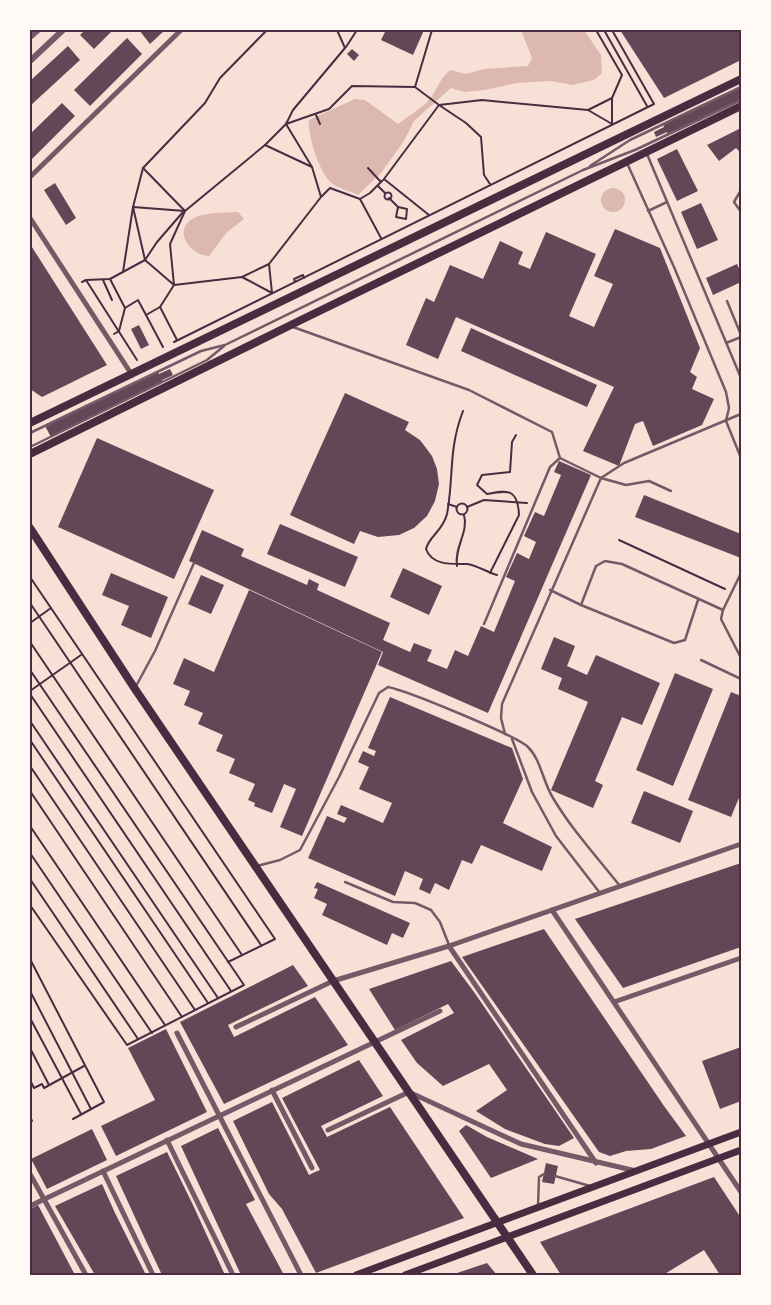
<svg xmlns="http://www.w3.org/2000/svg" width="771" height="1305" viewBox="0 0 771 1305" font-family="'Alegreya Sans',sans-serif">
<style>
.water{fill:#dcb8b0}
.building{fill:#644757}
.lines{fill:none;stroke-linecap:round;stroke-linejoin:round}
.path{stroke:#4a2c40;stroke-width:2}
.service{stroke:#755966;stroke-width:2.5}
.minor{stroke:#755966;stroke-width:5}
.tertiary{stroke:#755966;stroke-width:6}
.secondary{stroke:#4a2c40;stroke-width:7}
.primary{stroke:#4a2c40;stroke-width:8}
.neatline{fill:none;stroke:#4a2c40;stroke-width:2}
</style>
<rect width="100%" height="100%" fill="#f7e1d7"/>
<g class="water">
<path d="M521,30H584L601,55L602,73L594,80L573,85L551,81L517,83L485,90L464,92L451,88L414,121L404,141L381,173L358,195C350,191 340,189 333,184C320,176 307,134 309,120L355,99L365,100L398,124C406,118 421,108 427,102C437,92 440,76 451,70L466,74L484,69L528,66L532,58Z"/>
<circle cx="613" cy="200" r="12"/>
<path d="M238,212L244,219L227,232L209,256C192,256 172,232 192,219C203,212 225,213 238,212Z"/>
</g>
<g class="building">
<polygon points="85,30 113,30 94,49 80,35"/>
<polygon points="139,30 165,30 150,44"/>
<polygon points="386,30 424,30 413,55 381,40"/>
<polygon points="620,30 741,30 741,60 664,98"/>
<polygon points="127,38 142,54 90,106 74,90"/>
<polygon points="68,46 80,60 30,106 30,81"/>
<polygon points="352,49 359,55 354,61 347,54"/>
<polygon points="741,87 741,100 668,135 667,132 656,137 654,132 664,127 663,124"/>
<polygon points="62,103 75,116 30,161 30,134"/>
<polygon points="741,128 741,153 736,148 719,161 707,145"/>
<polygon points="677,149 698,191 677,201 657,159"/>
<polygon points="55,183 76,218 66,225 44,190"/>
<polygon points="701,203 718,240 697,249 681,212"/>
<polygon points="615,229 660,248 700,348 690,372 697,377 692,389 714,399 702,425 653,446 643,421 635,424 619,466 583,451 614,387 456,317 438,359 406,345 426,298 434,302 450,265 483,279 500,241 523,252 518,264 530,269 546,232 596,254 569,316 594,327 613,284 594,276"/>
<polygon points="30,244 107,365 42,397 30,389"/>
<polygon points="737,264 741,273 741,282 713,295 706,278"/>
<polygon points="139,325 149,345 141,349 131,329"/>
<polygon points="471,328 597,385 587,407 461,351"/>
<polygon points="170,369 173,375 162,380 163,382 51,437 45,426 158,372 159,374"/>
<polygon points="345,393 409,422 405,430 420,440 432,456 437,469 439,484 435,501 427,516 414,528 399,535 378,537 360,531 354,544 290,515"/>
<polygon points="97,438 214,490 174,579 58,527"/>
<polygon points="559,461 591,475 488,713 378,665 383,652 189,561 202,530 244,549 241,556 307,585 309,579 319,584 317,590 390,623 383,640 410,652 414,643 432,650 427,661 447,669 455,650 468,656 481,626 494,632 515,581 506,577 517,553 529,559 536,542 524,536 535,512 544,516 561,475 554,472"/>
<polygon points="644,495 741,534 741,558 635,517"/>
<polygon points="280,524 358,557 345,587 267,554"/>
<polygon points="403,568 442,586 429,615 390,597"/>
<polygon points="111,573 168,597 151,638 121,625 129,606 102,595"/>
<polygon points="201,575 224,585 211,614 188,604"/>
<polygon points="249,590 382,652 302,836 280,827 296,789 284,784 272,813 254,806 255,803 248,800 255,784 229,773 235,759 216,751 223,735 198,724 203,713 184,705 190,691 173,684 184,658 214,672"/>
<polygon points="554,637 575,646 567,666 587,675 596,655 660,683 642,725 622,717 595,781 603,785 593,808 551,790 588,702 558,689 562,678 541,669"/>
<polygon points="675,673 713,689 673,786 636,770"/>
<polygon points="731,692 741,696 741,793 731,817 688,800"/>
<polygon points="390,697 512,748 523,779 503,823 552,847 542,871 481,845 472,864 462,860 449,890 435,883 430,894 419,889 423,879 405,871 395,896 308,858 327,816 344,823 347,818 337,814 341,805 383,823 392,803 359,789 369,767 358,762 363,751 374,756 376,751 368,748"/>
<polygon points="644,791 693,811 680,843 631,823"/>
<polygon points="741,863 741,947 623,988 575,919"/>
<polygon points="317,882 410,923 403,938 392,933 387,945 322,915 327,904 314,898 318,889 314,888"/>
<polygon points="544,929 664,1106 686,1136 651,1149 626,1151 610,1156 599,1152 462,957"/>
<polygon points="451,961 474,992 574,1138 559,1146 545,1144 505,1129 476,1111 507,1090 489,1064 443,1086 417,1063 401,1040 454,1013 448,1004 395,1030 369,989"/>
<polygon points="293,965 308,986 228,1025 234,1037 315,997 348,1045 224,1104 180,1022"/>
<polygon points="166,1029 207,1112 116,1156 101,1126 155,1100 128,1048"/>
<polygon points="741,1047 741,1101 720,1109 702,1061"/>
<polygon points="359,1060 383,1096 321,1126 327,1137 390,1107 464,1218 316,1273 282,1209 269,1194 233,1121 272,1102 309,1175 315,1172 320,1170 282,1098"/>
<polygon points="466,1125 487,1137 538,1159 491,1178 459,1131"/>
<polygon points="218,1128 255,1200 246,1204 284,1275 241,1275 181,1146"/>
<polygon points="92,1129 107,1160 47,1189 31,1159"/>
<polygon points="167,1152 193,1205 225,1275 162,1275 145,1239 116,1176"/>
<polygon points="546,1163 558,1166 554,1184 542,1182"/>
<polygon points="714,1177 741,1218 741,1275 720,1275 704,1250 663,1275 561,1275 540,1242"/>
<polygon points="102,1184 115,1213 146,1275 95,1275 55,1206"/>
<polygon points="38,1205 75,1275 30,1275 30,1209"/>
<polygon points="487,1263 497,1275 451,1275"/>
</g>
<g class="lines">
<g class="path">
<polyline points="267,30 220,78 205,103 143,168 133,207 145,260 174,285 242,277 272,293 269,264 321,197"/>
<polyline points="596,30 622,75 612,98 588,110 612,124"/>
<polyline points="604,30 647,106"/>
<polyline points="346,47 357,30"/>
<polyline points="415,87 432,30"/>
<polyline points="612,99 612,124"/>
<polyline points="439,105 482,100 588,110"/>
<polyline points="439,105 466,123 481,137 484,175 490,184"/>
<polyline points="316,115 320,124"/>
<polyline points="265,145 312,167"/>
<polyline points="368,168 381,182"/>
<polyline points="378,186 385,193"/>
<circle cx="388" cy="196" r="3.5"/>
<polyline points="389,198 398,207"/>
<polyline points="360,199 370,193 383,180"/>
<polygon points="398,207 407,209 406,219 396,217"/>
<polyline points="381,238 360,199 330,188 321,197 312,167 286,124 329,109 352,86 415,87 439,105 384,179 429,215"/>
<polyline points="123,272 133,207 185,211 143,168"/>
<polyline points="242,277 269,264"/>
<polyline points="110,279 125,308 119,331 114,334"/>
<polyline points="86,280 110,279 145,260 157,242 183,212"/>
<polyline points="103,280 112,300"/>
<polyline points="82,282 86,280 137,360"/>
<polyline points="295,282 294,279 303,275 304,278"/>
<polyline points="160,307 177,340"/>
<polyline points="125,308 138,300 146,315"/>
<polyline points="174,342 654,104 612,30"/>
<polyline points="163,347 146,315 160,307 174,285 170,244 185,211 265,145 286,124 293,110 345,48 337,30"/>
<path d="M463,411C448,450 454,477 447,514C443,531 429,536 426,549C432,566 453,564 467,564C476,565 487,572 497,575"/>
<circle cx="462" cy="509" r="5.5"/>
<polyline points="448,504 457,507"/>
<polyline points="467,507 484,500 527,503"/>
<polyline points="619,540 725,589"/>
<path d="M457,566C454,547 469,532 464,515"/>
<path d="M490,573L519,515C518,488 507,490 487,494L477,485L482,475L510,472L512,442L516,435"/>
<polyline points="30,577 275,939 228,962"/>
<polyline points="30,603 261,945"/>
<polyline points="30,623 51,608"/>
<polyline points="30,642 242,955"/>
<polyline points="30,670 244,985 127,1045 30,905"/>
<polyline points="30,691 81,655"/>
<polyline points="30,694 231,991"/>
<polyline points="30,721 218,998"/>
<polyline points="30,740 208,1003"/>
<polyline points="30,766 195,1010"/>
<polyline points="30,791 182,1017"/>
<polyline points="30,826 165,1025"/>
<polyline points="30,853 152,1033"/>
<polyline points="30,879 138,1039"/>
<polyline points="30,959 104,1102 73,1119"/>
<polyline points="30,991 91,1109"/>
<polyline points="30,1018 81,1114"/>
<polyline points="30,1048 49,1085"/>
<polyline points="30,1080 34,1088 42,1084 44,1088 84,1066"/>
<polyline points="30,1116 32,1121"/>
</g>
<g class="service">
<polyline points="647,154 741,378"/>
<polyline points="627,163 674,267 726,392 729,408 726,421"/>
<polyline points="590,166 630,140 741,87"/>
<polyline points="741,190 734,202 741,212"/>
<polyline points="648,211 667,202"/>
<polyline points="727,301 741,335"/>
<polyline points="293,327 469,390 552,432 560,458"/>
<polyline points="726,343 741,337"/>
<polyline points="726,421 741,458"/>
<polyline points="30,433 201,351 225,345 583,170 635,150 741,100"/>
<polyline points="30,447 207,360 224,346"/>
<polyline points="741,573 723,610 721,619 741,658"/>
<polyline points="550,590 581,605"/>
<polyline points="698,600 685,640 674,643 581,605 596,566 605,561 622,564 723,610"/>
<polyline points="484,624 550,467 560,458 601,478 626,485 649,481 671,491"/>
<polyline points="701,660 741,679"/>
<polyline points="135,688 155,651 194,563"/>
<polyline points="505,734 501,718 502,704 601,478 624,463 741,414"/>
<polyline points="512,739 532,792 556,836 600,893"/>
<path d="M257,866L280,860L300,850L339,777L379,693L388,687C408,691 515,735 528,747C541,760 543,782 553,798C572,830 597,857 620,886"/>
<polyline points="345,882 393,902 415,903 431,910 440,922 449,945"/>
<polyline points="555,1176 590,1186"/>
<polyline points="538,1207 539,1177 544,1174"/>
</g>
<g class="minor">
<polyline points="30,177 181,30"/>
<polyline points="30,218 132,375"/>
<polyline points="552,910 741,1192"/>
<polyline points="449,946 596,1163"/>
<polyline points="614,1002 741,958"/>
<polyline points="236,1027 333,981 449,946 741,844"/>
<polyline points="177,1033 301,1275"/>
<polyline points="272,1090 312,1168"/>
<polyline points="328,1130 409,1092 521,1144 636,1171"/>
<polyline points="167,1140 233,1275"/>
<polyline points="103,1171 153,1275"/>
<polyline points="30,1174 86,1275"/>
<polyline points="30,1206 440,1011"/>
</g>
<g class="tertiary">
<polyline points="30,37 38,30"/>
<polyline points="30,61 63,30"/>
</g>
<g class="secondary">
<polyline points="356,1275 741,1132"/>
<polyline points="405,1275 741,1150"/>
</g>
<g class="primary">
<polyline points="30,423 741,79"/>
<polyline points="30,454 303,319 741,106"/>
<polyline points="30,528 135,689 533,1275"/>
</g>
</g>
<rect width="771" height="1305" fill="none" stroke="#fffaf5" stroke-width="62"/>
<rect x="31" y="31" width="709" height="1243" class="neatline"/>
</svg>
